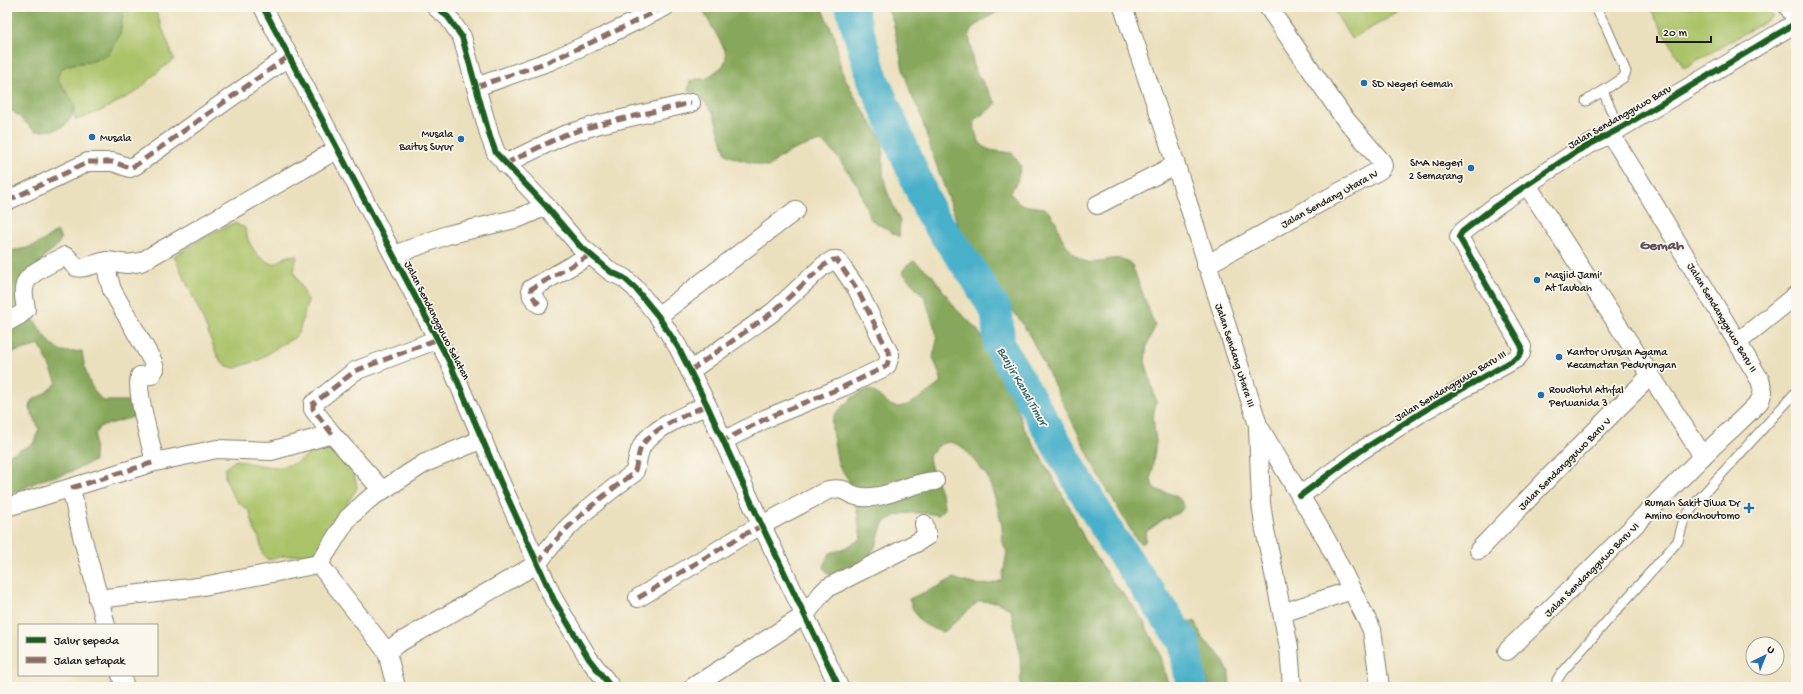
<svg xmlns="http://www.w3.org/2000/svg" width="1803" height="694" viewBox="0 0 1803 694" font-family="'Gochi Hand',sans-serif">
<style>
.green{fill:#aac267;stroke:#636f42}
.forest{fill:#87a85c;stroke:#52623c}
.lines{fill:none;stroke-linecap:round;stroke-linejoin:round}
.river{stroke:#4ab0ca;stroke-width:32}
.lane-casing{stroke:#847e6d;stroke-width:11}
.street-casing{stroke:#847e6d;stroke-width:20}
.lane{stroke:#fff;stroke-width:9}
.street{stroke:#fff;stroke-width:18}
.quiet{stroke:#8d6e63;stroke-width:5;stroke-dasharray:10 5;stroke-linecap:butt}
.cycleway-casing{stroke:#fbf7ec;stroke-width:8}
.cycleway{stroke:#1b5e20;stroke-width:6}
.poi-dot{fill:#1f6fb2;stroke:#fbf7ec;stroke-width:1.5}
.labels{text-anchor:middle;stroke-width:3.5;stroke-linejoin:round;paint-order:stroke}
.poi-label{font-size:11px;fill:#1c1c1c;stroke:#fbf7ec;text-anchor:start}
.street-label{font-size:11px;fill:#1c1c1c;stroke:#fbf7ec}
.water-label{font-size:12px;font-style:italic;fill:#315f6a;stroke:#fbf7ec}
.district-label{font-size:15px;font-weight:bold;fill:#5e525f;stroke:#fbf7ec}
</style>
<rect width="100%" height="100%" fill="#fbf7ec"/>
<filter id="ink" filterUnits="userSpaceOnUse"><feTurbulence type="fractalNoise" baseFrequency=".025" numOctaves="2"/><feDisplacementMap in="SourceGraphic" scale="8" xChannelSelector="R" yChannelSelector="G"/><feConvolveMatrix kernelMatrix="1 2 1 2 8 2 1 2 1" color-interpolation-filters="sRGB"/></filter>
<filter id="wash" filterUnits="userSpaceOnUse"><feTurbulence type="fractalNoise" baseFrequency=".012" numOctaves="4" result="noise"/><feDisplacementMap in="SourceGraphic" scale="16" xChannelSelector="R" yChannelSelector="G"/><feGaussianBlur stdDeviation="0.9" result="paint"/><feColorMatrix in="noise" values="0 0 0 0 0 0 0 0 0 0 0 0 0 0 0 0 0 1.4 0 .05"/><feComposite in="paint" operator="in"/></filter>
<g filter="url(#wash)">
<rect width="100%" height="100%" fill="#ebe0be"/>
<g class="green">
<polygon points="138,7 154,7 174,59 153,76 138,91 101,111 76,120 73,113 75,105 57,78 61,69 68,65 93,61 108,54 120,34 123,11"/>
<polygon points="1332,7 1397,7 1399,12 1351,39"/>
<polygon points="1649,7 1767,7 1773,17 1684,68"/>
<path d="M234,223L245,228C247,243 258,261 274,264L288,256L297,255L294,272L308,300L299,332L294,338L279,346L259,360L235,368L227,366L220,360L216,353L200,312L174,256L210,234Z"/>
<path d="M326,439L349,450L357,488L330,530L323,545L318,551L310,554L284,556L268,560L263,554L259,538L254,529L250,512L237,501L232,494L225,477V468L236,460C280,470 292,473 326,439Z"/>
</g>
<g class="forest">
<path d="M7,7H138L123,11L120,34L108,55L93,61L68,65L61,69L57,78L75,105C70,130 57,131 35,131L16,114L7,108Z"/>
<path d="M701,7H821L835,37L841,70L856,99L883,141V175L887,191L900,221L899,237L870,219L858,186L839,159L821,141C808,145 792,149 781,157C776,160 773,164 768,167L734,158L726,154L713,112L702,99L688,90L690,81L697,79H706L723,66L726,59L725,50Z"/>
<path d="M887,7H1005L973,27L969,34L974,69L996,103C989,111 982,114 975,120C973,135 980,150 996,151C1002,152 1007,152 1012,153L1021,166L1017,182L1010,193L1021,205L1045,208C1049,212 1053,216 1055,220C1057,223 1057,226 1058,229C1062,240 1072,255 1082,260C1100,269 1116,249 1132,265L1155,326L1147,345L1145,361L1156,401L1153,418L1156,442L1151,478L1153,487C1166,496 1178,490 1184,507L1179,513L1164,519L1146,532L1145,542L1141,544L1136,539L1099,476L1028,332L963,238L932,153L919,110L911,94L903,69L893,21Z"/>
<path d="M57,231L61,239L57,246L44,257L22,299C30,312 47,347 63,351C68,353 76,351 82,351C85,371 88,386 103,401H133L137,416L99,427L95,435L94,461L68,473L41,480L9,495L7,506V456L33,444L39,429L30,409L31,401L45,393L57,383L40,345L7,354V251C32,248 37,246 57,231Z"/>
<path d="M914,261L932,275L956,309L976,328L985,342L1006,377L1023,426L1070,508L1085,540L1113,582L1135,608L1143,621L1158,650L1169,687H1021L1020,654L1011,609L996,602L979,601L944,632C922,626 917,621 909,599L939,586L953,578C970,584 985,588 1002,580L1007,552L1003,544L1002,526L996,501L987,476L965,450L959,445L950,442L941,444L929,456C930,475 945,490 944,510L938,515C921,512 889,509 881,529C878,536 878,543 874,549C868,559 841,574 829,575L824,568L826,560L830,553L845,548L861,539L855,497L848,479L838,464L832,431V422L834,415L853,397L868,389C877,392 882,400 890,405C906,413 929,391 942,382L933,357L937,341L936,332L925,298L902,272L907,265Z"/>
<polygon points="1188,621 1196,622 1202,638 1220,655 1229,672 1230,687 1208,687 1208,680 1190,638"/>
</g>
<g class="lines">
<polyline class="river" points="851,7 872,77 931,214 976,278 997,313 999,345 1111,537 1184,642 1192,687"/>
</g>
</g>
<g filter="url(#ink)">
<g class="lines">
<defs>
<g id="lane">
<polyline points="1595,7 1606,26 1626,72 1623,78 1603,91 1619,129"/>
<polyline points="1783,7 1794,24"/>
<polyline points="1586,101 1603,91"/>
<polyline points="1557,687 1557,680 1562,672 1678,541 1684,519 1698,500 1796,392"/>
</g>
<g id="street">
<polyline points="263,7 449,361 500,481 554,600 589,659 611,687"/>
<polyline points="436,7 448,17 462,37 490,137 496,153 546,206 579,245 611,272 624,278 635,288 658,316 678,347 707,405 762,526 839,687"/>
<polyline points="1123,7 1168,140 1258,425 1326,539 1372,630 1380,687"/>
<polyline points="476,87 550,61 601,38 665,7"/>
<polyline points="505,164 564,135 600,124 691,103"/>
<polyline points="1527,185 1703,456"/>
<polyline points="7,201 88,162 113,162 130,168 136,165 289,56"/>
<polyline points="1097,205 1175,165"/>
<polyline points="394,255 447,235 519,218 546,206"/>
<polyline points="1206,265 1380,170 1383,166 1382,162 1342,115 1268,7"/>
<polyline points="539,304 532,296 531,289 590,255"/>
<polyline points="658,316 796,210"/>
<path d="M7,322L20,315L26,309C25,302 23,295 24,289C25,272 52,264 65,256C71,258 71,264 76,267C82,270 99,262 107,261"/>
<polyline points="1738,342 1796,295"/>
<polyline points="690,371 773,312 823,266 833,260 837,260 857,289 890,355 887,365 883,368 843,387 767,418 723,441"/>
<polyline points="1258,428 1261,503 1265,530 1289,647 1292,687"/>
<polyline points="332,434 313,409 313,404 355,371 438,339"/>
<path d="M155,462C151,444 135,391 140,376L151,375L155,369L153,362L112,290L108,276L107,261L127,264L141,262L338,149"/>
<polyline points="71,488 82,536 106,625"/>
<polyline points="1300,496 1359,452 1427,409 1517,358 1521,353 1522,347 1459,237 1462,232 1497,205 1577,151 1619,129 1796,23"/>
<polyline points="7,507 155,462 217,449 271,451 332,434 382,490"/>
<polyline points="1479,550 1553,473 1650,376"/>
<polyline points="319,564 387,652"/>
<path d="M638,598L745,534L828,490C849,486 847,497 863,497C888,499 910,482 935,481"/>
<polyline points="98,599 198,587 319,564 348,518 369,499 425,463 483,439"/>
<polyline points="1282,613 1352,590"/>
<path d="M1507,651C1573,588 1637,523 1701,458C1720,439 1741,421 1760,401L1763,391L1760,380L1648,194L1610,133"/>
<polyline points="121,675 125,687"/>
<path d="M396,687L387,652L397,644L537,564C562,528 598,499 634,473C638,464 637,453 643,444C655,427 688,414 707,405"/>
<polyline points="693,687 805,615 822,593 827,588 916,543 927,536 924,524"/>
</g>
</defs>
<use href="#lane" class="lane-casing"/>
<use href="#street" class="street-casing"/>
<use href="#lane" class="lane"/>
<use href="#street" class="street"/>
<g class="quiet">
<polyline points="476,87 550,61 601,38 665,7"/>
<polyline points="505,164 564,135 600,124 691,103"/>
<polyline points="7,201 88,162 113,162 130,168 136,165 289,56"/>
<polyline points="539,304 532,296 531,289 590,255"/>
<polyline points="690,371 773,312 823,266 833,260 837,260 857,289 890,355 887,365 883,368 843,387 767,418 723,441"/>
<polyline points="332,434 313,409 313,404 355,371 438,339"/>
<polyline points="71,488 155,462"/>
<path d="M537,564C562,528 598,499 634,473C638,464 637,453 643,444C655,427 688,414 707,405"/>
<polyline points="638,598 745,534 762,526"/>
</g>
<defs>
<g id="cycleway">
<polyline points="263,7 449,361 500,481 554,600 589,659 611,687"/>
<polyline points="436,7 448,17 462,37 490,137 496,153 546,206 579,245 611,272 624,278 635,288 658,316 678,347 707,405 762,526 839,687"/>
<polyline points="1300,496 1359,452 1427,409 1517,358 1521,353 1522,347 1459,237 1462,232 1497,205 1577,151 1619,129 1796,23"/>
</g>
</defs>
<use href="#cycleway" class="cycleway-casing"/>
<use href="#cycleway" class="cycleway"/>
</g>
</g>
<g class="poi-dot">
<circle cx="1364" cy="83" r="4"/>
<circle cx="92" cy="137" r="4"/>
<circle cx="461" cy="139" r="4"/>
<circle cx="1471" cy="168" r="4"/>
<circle cx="1537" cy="280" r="4"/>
<circle cx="1559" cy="357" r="4"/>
<circle cx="1541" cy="395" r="4"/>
<path d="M1747 502h4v4h4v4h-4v4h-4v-4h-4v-4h4z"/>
</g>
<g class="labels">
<g class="poi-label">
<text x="1372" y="87">SD Negeri Gemah</text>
<text x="453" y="137" text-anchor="end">Musala<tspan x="453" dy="13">Baitus Surur</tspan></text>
<text x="100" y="141">Musala</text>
<text x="1463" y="166" text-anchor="end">SMA Negeri<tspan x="1463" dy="13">2 Semarang</tspan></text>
<text x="1545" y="278">Masjid Jami'<tspan x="1545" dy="13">At Taubah</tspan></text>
<text x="1567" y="355">Kantor Urusan Agama<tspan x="1567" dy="13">Kecamatan Pedurungan</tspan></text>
<text x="1549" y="393">Roudlotul Athfal<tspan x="1549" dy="13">Perwanida 3</tspan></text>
<text x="1740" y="506" text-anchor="end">Rumah Sakit Jiwa Dr<tspan x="1740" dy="13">Amino Gondhoutomo</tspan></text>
</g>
<g class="street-label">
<text transform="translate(1619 116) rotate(-30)" y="4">Jalan Sendangguwo Baru</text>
<text transform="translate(1329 198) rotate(-29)" y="4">Jalan Sendang Utara IV</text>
<text transform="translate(1723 317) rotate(59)" y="4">Jalan Sendangguwo Baru II</text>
<text transform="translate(438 320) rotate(63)" y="4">Jalan Sendangguwo Selatan</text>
<text transform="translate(1236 355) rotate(72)" y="4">Jalan Sendang Utara III</text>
<text transform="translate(1450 385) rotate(-31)" y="4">Jalan Sendangguwo Baru III</text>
<text transform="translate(1564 463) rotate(-45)" y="4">Jalan Sendangguwo Baru V</text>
<text transform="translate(1591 569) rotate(-45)" y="4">Jalan Sendangguwo Baru VI</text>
</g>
<g class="water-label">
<text transform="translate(1023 386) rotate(60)" y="4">Banjir Kanal Timur</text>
</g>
<g class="district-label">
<text x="1662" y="249">Gemah</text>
</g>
</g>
<rect width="1803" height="694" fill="none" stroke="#fbf7ec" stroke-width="24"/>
<rect x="18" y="624" width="140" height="52" fill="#fbf7ec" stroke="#a29f99"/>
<rect x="26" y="637" width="20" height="6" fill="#1b5e20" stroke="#a29f99"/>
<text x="54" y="644" font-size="12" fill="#1c1c1c">Jalur sepeda</text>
<rect x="26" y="657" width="20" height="6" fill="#8d6e63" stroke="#a29f99"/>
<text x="54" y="664" font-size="12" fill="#1c1c1c">Jalan setapak</text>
<g transform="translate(1765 656) rotate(43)"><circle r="19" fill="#fbf7ec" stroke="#a29f99"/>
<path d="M0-3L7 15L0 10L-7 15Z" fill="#1f6fb2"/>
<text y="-6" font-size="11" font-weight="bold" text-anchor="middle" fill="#1c1c1c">U</text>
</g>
<path d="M1657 36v6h54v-6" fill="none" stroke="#1c1c1c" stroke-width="2"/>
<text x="1663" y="36" font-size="12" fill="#1c1c1c" stroke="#fbf7ec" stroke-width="3" paint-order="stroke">20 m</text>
</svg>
